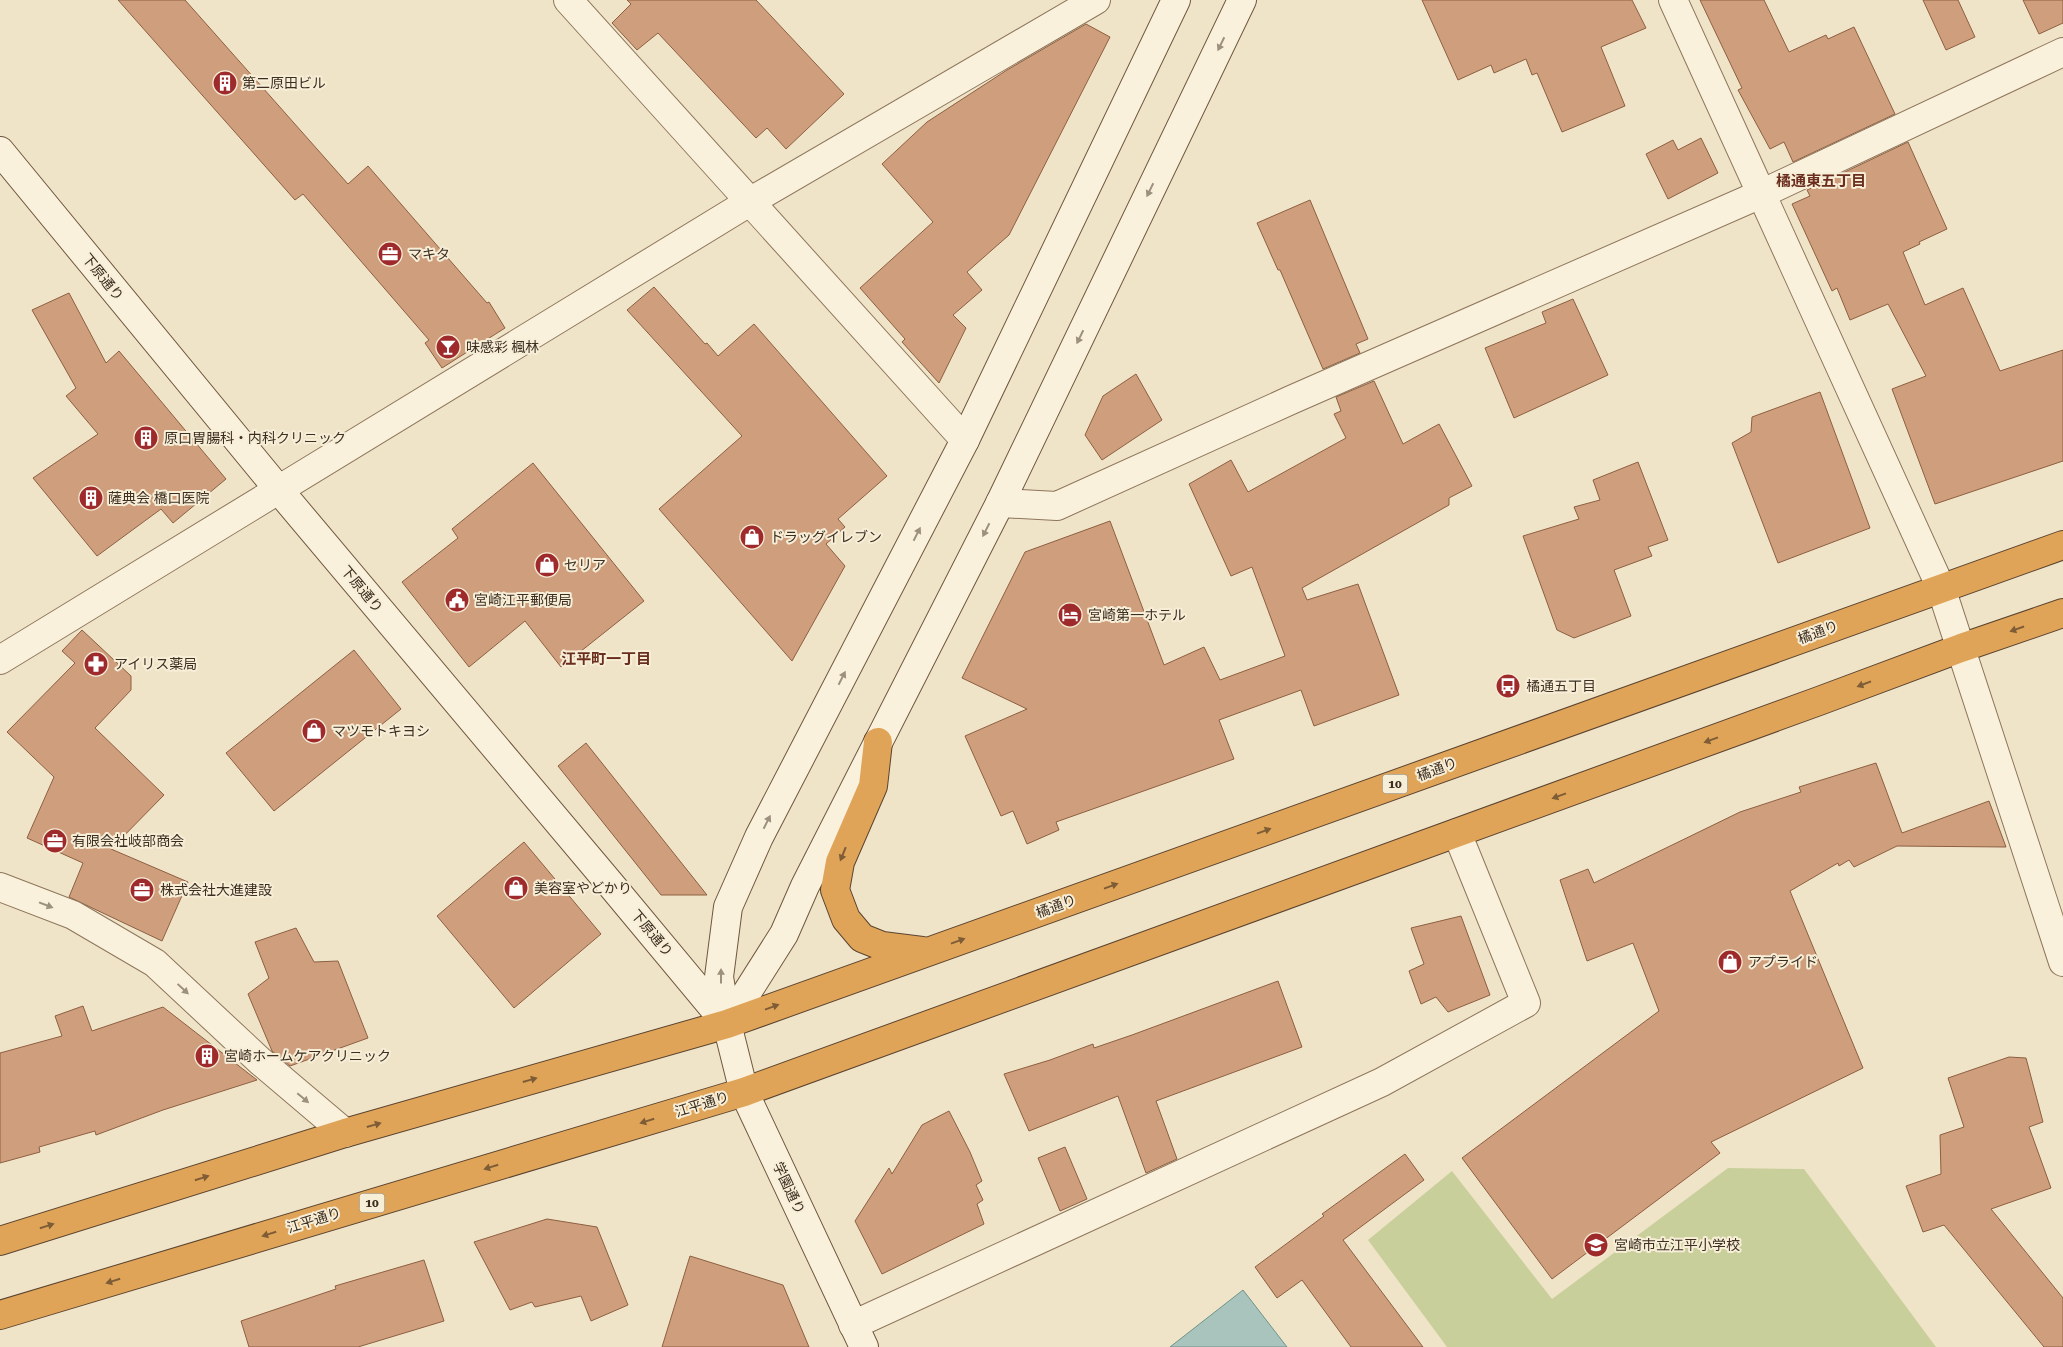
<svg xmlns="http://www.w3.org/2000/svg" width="2063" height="1347" viewBox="0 0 2063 1347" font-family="'Roboto Serif','Noto Sans JP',serif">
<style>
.green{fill:#c9cf9b}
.water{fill:#a9c4bc;stroke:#6f938a}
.building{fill:#cf9f7d;stroke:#8d5f41}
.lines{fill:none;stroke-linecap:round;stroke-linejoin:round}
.street-casing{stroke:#8d765c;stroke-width:30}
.secondary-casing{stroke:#6f573f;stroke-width:30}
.highway-casing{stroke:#5b4430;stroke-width:30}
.street{stroke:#faf1dc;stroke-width:28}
.secondary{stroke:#faf1dc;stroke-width:28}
.highway{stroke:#e0a458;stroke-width:28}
.oneway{fill:#9c907e}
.oneway2{fill:#7e5d36}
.labels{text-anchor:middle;stroke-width:4;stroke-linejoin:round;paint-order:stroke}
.shield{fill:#f7eed8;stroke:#756857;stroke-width:1}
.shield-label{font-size:12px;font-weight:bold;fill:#3d2e20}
.poi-label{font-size:14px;fill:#3d2e20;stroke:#f7eed8;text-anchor:start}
.street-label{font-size:14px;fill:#3d2e20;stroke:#f7eed8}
.neighbourhood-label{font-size:15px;font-weight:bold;fill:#6b2e1e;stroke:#f7eed8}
</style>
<rect width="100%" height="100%" fill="#f0e4c8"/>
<polygon class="green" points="1728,1168 1804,1169 1936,1347 1447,1347 1368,1240 1452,1171 1552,1299"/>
<polygon class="water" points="1243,1290 1287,1347 1170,1347"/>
<g class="building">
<polygon points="118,0 185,0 348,184 368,166 487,303 489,302 505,328 442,368 425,343 429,340 303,194 295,200"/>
<polygon points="627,0 756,0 844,94 786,149 767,128 756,138 658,33 637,50 612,23 631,4"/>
<polygon points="1422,0 1632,0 1646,28 1601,47 1625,106 1562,132 1537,73 1532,75 1526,59 1494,73 1491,65 1458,80"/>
<polygon points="1700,0 1764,0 1789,52 1826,35 1828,39 1854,27 1895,114 1793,162 1784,142 1770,149 1738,90 1742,88"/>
<polygon points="1923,0 1958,0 1975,37 1946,50"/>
<polygon points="2023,0 2063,0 2063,23 2039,34"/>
<polygon points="1086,24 1110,37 1009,235 967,272 982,290 953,315 966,328 939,383 902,342 905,339 860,288 933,222 882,164 927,122 1007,70"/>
<polygon points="1701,138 1718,173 1668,199 1646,154 1673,140 1678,150"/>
<polygon points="1908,142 1947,229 1919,242 1920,244 1903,252 1925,305 1963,288 2000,371 2063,350 2063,461 1935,504 1892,389 1926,376 1888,304 1850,320 1837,288 1832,291 1792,204 1810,196 1807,190"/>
<polygon points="1310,200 1368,339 1356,344 1360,353 1323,369 1280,270 1278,270 1257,223"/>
<polygon points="654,287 705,344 707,343 718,356 754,324 887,476 838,519 845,527 826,544 845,566 792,661 659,509 742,436 627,310"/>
<polygon points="69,293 106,363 119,351 226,479 173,523 161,509 97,556 33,478 98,434 66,396 76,388 32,310"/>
<polygon points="1573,299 1608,375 1514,418 1485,348 1546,323 1542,312"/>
<polygon points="1136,374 1162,420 1102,460 1085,435 1103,396"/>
<polygon points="1374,381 1403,444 1439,424 1472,486 1449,498 1449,505 1302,588 1307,600 1358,584 1399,695 1314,726 1301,690 1219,720 1234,759 1056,822 1059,830 1027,844 1013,811 1001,816 965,736 1027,709 962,678 1025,552 1110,521 1164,665 1204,647 1220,680 1285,656 1252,567 1231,576 1189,484 1231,460 1248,492 1346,438 1334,414 1341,411 1336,397"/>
<polygon points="1820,392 1870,528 1778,563 1732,443 1751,432 1752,417"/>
<polygon points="1638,462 1668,540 1648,547 1652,556 1614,570 1631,616 1574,638 1557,630 1523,536 1579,519 1574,507 1600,500 1593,480"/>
<polygon points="533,463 644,601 561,667 525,621 469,667 402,582 458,538 452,529"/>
<polygon points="82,630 131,676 131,690 95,728 164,795 111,849 188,882 162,941 69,897 83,863 27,838 54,777 7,732 75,663 62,651"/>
<polygon points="354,650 401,709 274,811 226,753"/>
<polygon points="586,743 707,895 661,895 558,766"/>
<polygon points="1876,763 1902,833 1989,801 2006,847 1897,846 1854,867 1849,860 1839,866 1838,863 1790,891 1863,1068 1711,1142 1720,1153 1552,1279 1462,1158 1659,1011 1633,943 1587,961 1560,880 1588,869 1594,883 1740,812 1801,792 1799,787"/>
<polygon points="524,842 601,934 514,1008 437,916"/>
<polygon points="1461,916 1490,995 1448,1012 1436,997 1421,1004 1409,971 1424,964 1411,928"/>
<polygon points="296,928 314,962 338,961 368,1038 290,1066 272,1051 248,994 269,978 255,942"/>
<polygon points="1278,981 1302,1047 1156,1101 1177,1159 1146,1173 1118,1096 1029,1131 1004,1074 1050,1060 1093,1044 1094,1048 1132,1035"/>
<polygon points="83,1006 92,1031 163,1007 257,1080 163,1110 96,1135 95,1131 39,1147 40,1152 0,1163 0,1053 62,1036 55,1016"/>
<polygon points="2009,1057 2026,1058 2043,1122 2029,1127 2051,1188 1991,1209 2063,1298 2063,1347 2044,1347 1944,1225 1923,1232 1906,1186 1941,1174 1940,1135 1964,1127 1948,1078"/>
<polygon points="949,1111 970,1152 982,1181 976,1185 983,1200 977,1204 984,1224 882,1274 855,1221 889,1168 892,1174 922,1125"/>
<polygon points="1065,1147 1087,1199 1060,1211 1038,1158"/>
<polygon points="1405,1154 1424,1180 1343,1240 1423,1347 1351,1347 1302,1280 1277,1298 1255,1267 1324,1216 1322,1214"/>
<polygon points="547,1219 597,1227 628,1305 591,1321 581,1296 535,1307 532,1302 510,1310 474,1242"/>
<polygon points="690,1256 783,1285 809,1347 662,1347"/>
<polygon points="424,1260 444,1321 358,1347 249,1347 241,1321 336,1289 335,1286"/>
</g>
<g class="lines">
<defs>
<g id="street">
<polyline points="568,0 965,440"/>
<polyline points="1673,0 1941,588 2063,962"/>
<polyline points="1000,503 1057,506 1291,400 1761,194 2063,52"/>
<polyline points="0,660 751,201 1096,0"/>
<polyline points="0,887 73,915 155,963 260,1061 345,1133"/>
<polyline points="853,1325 1382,1082 1526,1003 1457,833"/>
</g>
<g id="secondary">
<polyline points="0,151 278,489 612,886 726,1023"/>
<polyline points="727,1024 784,934 805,886 1000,503 1242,0"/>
<polyline points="864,1347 744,1092 727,1024 719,977 728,907 759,837 965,440 1176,0"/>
</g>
<g id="highway">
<polyline points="878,742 873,786 840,862 835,890 846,919 862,938 882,946 922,951"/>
<polyline points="0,1241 345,1133 727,1024 2063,545"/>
<polyline points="0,1315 744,1092 1819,701 1961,648 2063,613"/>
</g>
</defs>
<use href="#street" class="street-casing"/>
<use href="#secondary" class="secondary-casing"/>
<use href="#highway" class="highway-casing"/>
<use href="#street" class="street"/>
<use href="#secondary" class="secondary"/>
<use href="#highway" class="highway"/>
</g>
<defs><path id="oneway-solid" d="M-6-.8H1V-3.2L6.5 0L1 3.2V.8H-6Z" transform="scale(1.25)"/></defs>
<g class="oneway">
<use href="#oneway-solid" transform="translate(1221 44) rotate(116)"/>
<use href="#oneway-solid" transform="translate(1150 190) rotate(116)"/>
<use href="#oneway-solid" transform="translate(1080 337) rotate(116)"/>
<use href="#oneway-solid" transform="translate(986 530) rotate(117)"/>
<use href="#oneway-solid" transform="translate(917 534) rotate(-63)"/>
<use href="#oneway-solid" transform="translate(842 678) rotate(-63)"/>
<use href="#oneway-solid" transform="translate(767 822) rotate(-63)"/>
<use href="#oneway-solid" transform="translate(46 905) rotate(21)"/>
<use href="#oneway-solid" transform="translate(721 976) rotate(-90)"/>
<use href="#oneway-solid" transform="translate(183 989) rotate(43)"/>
<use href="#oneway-solid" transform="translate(303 1098) rotate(40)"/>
</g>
<g class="oneway2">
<use href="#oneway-solid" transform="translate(2017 629) rotate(161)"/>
<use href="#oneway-solid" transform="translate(1864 684) rotate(159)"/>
<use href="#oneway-solid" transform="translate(1711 740) rotate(160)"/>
<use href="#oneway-solid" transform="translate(1559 796) rotate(160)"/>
<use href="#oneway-solid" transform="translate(1264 831) rotate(-20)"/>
<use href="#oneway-solid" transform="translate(843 854) rotate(112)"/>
<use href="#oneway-solid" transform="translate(1111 886) rotate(-20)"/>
<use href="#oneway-solid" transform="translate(958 941) rotate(-20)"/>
<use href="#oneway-solid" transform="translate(772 1007) rotate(-20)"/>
<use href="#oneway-solid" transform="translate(530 1080) rotate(-16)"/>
<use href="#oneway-solid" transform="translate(647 1121) rotate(163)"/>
<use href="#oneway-solid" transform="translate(374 1125) rotate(-16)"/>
<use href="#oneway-solid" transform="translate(491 1167) rotate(163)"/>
<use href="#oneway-solid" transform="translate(202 1178) rotate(-17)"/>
<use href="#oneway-solid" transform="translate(47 1226) rotate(-17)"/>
<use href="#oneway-solid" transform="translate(269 1234) rotate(163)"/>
<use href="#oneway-solid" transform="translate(113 1281) rotate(163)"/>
</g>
<defs>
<symbol id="building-disc" viewBox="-11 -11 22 22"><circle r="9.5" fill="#9e2a2b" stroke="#f7eed8"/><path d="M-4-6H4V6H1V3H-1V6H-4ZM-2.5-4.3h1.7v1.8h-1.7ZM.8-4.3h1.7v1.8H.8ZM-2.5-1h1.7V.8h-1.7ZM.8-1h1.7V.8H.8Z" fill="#fff"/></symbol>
<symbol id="office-disc" viewBox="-11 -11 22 22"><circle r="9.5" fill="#9e2a2b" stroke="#f7eed8"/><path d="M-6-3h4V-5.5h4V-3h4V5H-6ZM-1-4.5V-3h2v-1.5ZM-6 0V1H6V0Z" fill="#fff"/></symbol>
<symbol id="bar-disc" viewBox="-11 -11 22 22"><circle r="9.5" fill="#9e2a2b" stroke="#f7eed8"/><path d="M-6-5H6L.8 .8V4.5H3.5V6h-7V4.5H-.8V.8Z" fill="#fff"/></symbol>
<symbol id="shop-disc" viewBox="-11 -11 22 22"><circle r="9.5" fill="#9e2a2b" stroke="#f7eed8"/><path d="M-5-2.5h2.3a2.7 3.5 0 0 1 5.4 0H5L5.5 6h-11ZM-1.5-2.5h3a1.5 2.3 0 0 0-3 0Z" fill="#fff"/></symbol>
<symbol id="civic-disc" viewBox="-11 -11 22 22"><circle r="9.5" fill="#9e2a2b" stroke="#f7eed8"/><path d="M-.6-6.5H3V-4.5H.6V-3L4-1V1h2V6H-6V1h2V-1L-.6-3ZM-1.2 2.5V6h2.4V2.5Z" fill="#fff"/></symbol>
<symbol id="hotel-disc" viewBox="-11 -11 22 22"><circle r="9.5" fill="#9e2a2b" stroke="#f7eed8"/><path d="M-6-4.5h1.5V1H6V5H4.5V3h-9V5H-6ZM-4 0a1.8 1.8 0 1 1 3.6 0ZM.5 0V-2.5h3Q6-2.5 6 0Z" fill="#fff"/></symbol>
<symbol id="pharmacy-disc" viewBox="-11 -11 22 22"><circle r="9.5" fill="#9e2a2b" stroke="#f7eed8"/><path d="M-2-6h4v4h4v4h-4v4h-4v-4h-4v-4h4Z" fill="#fff"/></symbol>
<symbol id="bus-disc" viewBox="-11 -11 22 22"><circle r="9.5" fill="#9e2a2b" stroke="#f7eed8"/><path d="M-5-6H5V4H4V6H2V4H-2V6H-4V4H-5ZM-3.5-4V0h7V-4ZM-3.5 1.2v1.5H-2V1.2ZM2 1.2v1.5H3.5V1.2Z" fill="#fff"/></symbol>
<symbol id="school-disc" viewBox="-11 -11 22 22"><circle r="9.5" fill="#9e2a2b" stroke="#f7eed8"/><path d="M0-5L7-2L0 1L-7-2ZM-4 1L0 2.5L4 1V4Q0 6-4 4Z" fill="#fff"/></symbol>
</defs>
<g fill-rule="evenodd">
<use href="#building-disc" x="211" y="69" width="28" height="28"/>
<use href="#office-disc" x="376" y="240" width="28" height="28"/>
<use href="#bar-disc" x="434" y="333" width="28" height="28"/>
<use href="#building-disc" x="132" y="424" width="28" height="28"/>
<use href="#building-disc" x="77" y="484" width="28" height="28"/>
<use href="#shop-disc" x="738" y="523" width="28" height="28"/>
<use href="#shop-disc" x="533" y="551" width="28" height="28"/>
<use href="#civic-disc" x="443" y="586" width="28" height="28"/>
<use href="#hotel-disc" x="1056" y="601" width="28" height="28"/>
<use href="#pharmacy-disc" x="82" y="650" width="28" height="28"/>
<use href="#bus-disc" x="1494" y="672" width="28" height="28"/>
<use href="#shop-disc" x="300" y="717" width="28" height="28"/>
<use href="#office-disc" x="41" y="827" width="28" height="28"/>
<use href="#shop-disc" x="502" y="874" width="28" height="28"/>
<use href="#office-disc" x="128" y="876" width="28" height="28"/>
<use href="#shop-disc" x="1716" y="948" width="28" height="28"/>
<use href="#building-disc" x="193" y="1042" width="28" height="28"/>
<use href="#school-disc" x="1582" y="1231" width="28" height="28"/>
</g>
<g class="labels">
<g class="shield">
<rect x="1382.5" y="774.5" width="25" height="19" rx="4"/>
<rect x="359.5" y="1193.5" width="25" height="19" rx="4"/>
</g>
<g class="shield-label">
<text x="1395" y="788">10</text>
<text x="372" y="1207">10</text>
</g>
<g class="poi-label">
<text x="242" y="88">第二原田ビル</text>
<text x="408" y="259">マキタ</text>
<text x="466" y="352">味感彩 楓林</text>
<text x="164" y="443">原口胃腸科・内科クリニック</text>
<text x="108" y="503">薩典会 橋口医院</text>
<text x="770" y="542">ドラッグイレブン</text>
<text x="564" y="570">セリア</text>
<text x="474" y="605">宮崎江平郵便局</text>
<text x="1088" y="620">宮崎第一ホテル</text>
<text x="114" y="669">アイリス薬局</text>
<text x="1526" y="691">橘通五丁目</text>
<text x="332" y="736">マツモトキヨシ</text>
<text x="72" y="846">有限会社岐部商会</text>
<text x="534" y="893">美容室やどかり</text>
<text x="160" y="895">株式会社大進建設</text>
<text x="1748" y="967">アプライド</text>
<text x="224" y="1061">宮崎ホームケアクリニック</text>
<text x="1614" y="1250">宮崎市立江平小学校</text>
</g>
<g class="street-label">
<text transform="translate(103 277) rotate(51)" y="5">下原通り</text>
<text transform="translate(362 589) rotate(50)" y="5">下原通り</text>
<text transform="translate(1818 632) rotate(-20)" y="5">橘通り</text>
<text transform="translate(1437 769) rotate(-20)" y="5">橘通り</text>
<text transform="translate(1056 906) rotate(-20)" y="5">橘通り</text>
<text transform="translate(652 933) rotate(50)" y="5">下原通り</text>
<text transform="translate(702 1104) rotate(-17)" y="5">江平通り</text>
<text transform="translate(789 1188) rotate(65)" y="5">学園通り</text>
<text transform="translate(314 1220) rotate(-17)" y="5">江平通り</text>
</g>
<g class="neighbourhood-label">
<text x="1821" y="186">橘通東五丁目</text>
<text x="606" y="664">江平町一丁目</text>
</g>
</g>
</svg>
